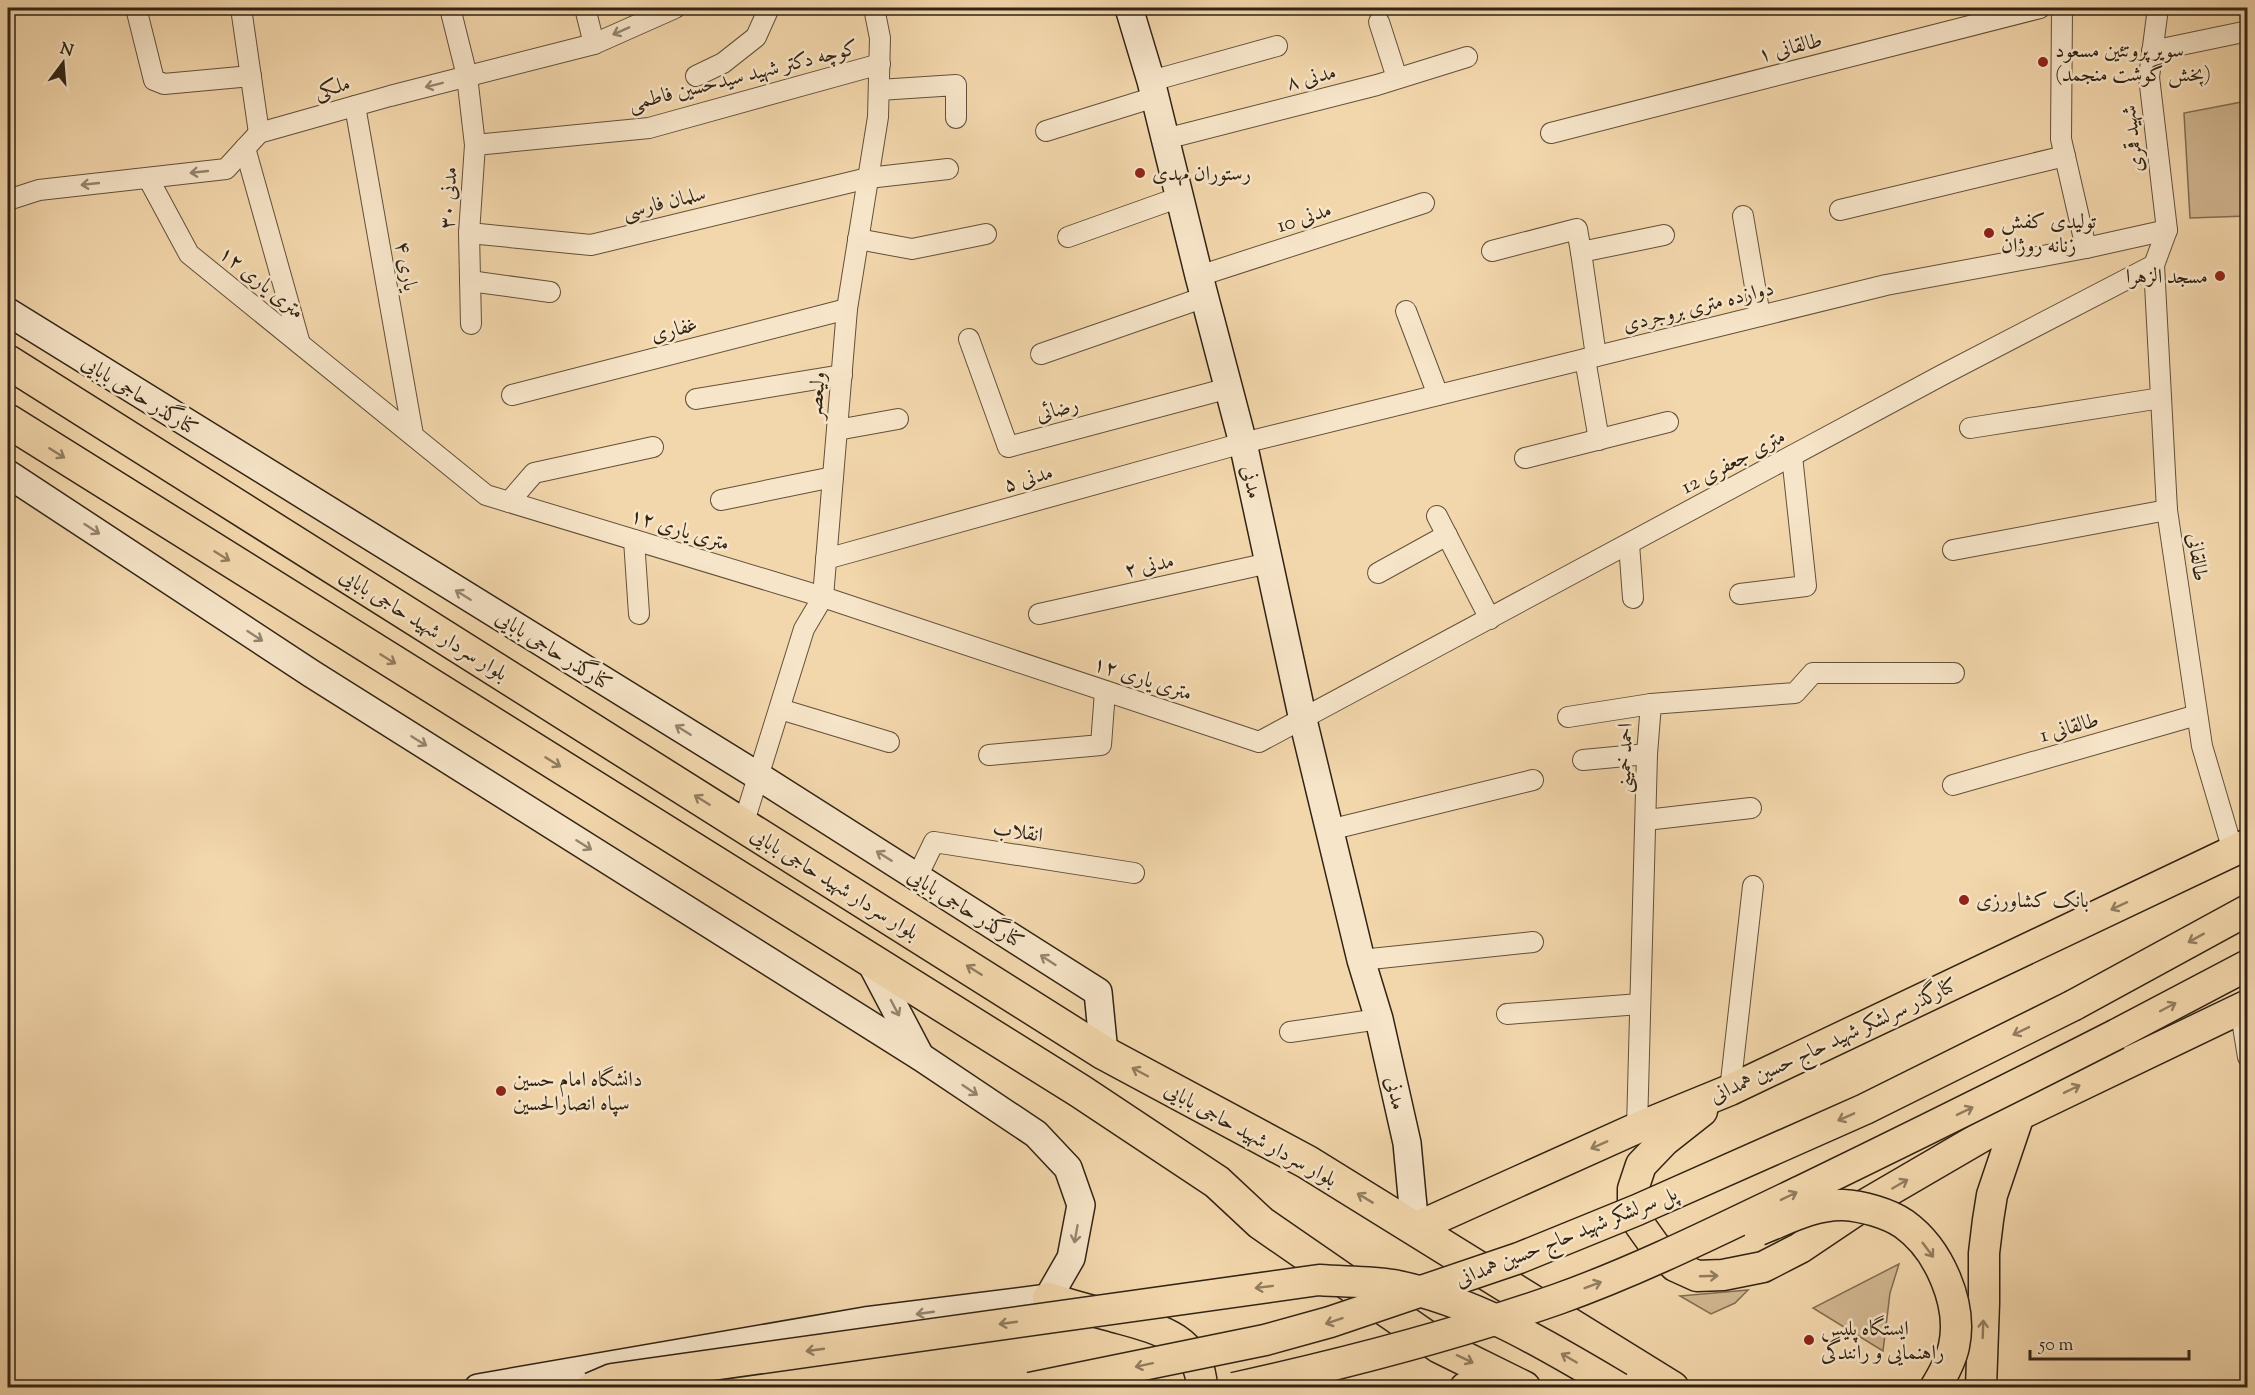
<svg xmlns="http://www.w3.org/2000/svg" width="2255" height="1395" viewBox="0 0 2255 1395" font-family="'Sorts Mill Goudy',Amiri,serif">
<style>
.green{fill:#d2b892;stroke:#826e53;stroke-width:1.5}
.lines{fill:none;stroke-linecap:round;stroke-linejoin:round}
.street-casing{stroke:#62503a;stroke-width:22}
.secondary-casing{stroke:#312314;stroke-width:30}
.primary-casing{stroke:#312314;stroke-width:33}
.highway-casing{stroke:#312314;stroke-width:36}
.street{stroke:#f7e5c9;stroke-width:20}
.secondary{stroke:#f7e5c9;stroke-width:27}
.primary{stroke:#f3d7ac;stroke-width:30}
.highway{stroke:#f3d7ac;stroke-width:33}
.primary-bridge-casing{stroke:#312314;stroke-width:33;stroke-linecap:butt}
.primary-bridge{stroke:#f3d7ac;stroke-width:30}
.oneway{stroke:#94846e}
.oneway2{stroke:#927d60}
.poi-dot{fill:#8f2418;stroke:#f7e5c9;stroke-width:2}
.labels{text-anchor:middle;stroke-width:5;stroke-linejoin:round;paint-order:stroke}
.street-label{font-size:21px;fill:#312314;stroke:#f7e5c9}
.poi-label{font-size:21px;fill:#312314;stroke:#f7e5c9;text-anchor:start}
</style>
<rect width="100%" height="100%" fill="#f3d7ac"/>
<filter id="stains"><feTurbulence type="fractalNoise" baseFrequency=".00333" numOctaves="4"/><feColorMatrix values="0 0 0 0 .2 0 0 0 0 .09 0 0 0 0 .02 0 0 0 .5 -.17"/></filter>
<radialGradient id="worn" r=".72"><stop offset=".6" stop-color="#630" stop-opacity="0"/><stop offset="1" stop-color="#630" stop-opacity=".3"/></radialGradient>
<g class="green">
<polygon points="2247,101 2247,216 2190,218 2184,113"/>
<polygon points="1899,1264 1890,1293 1883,1351 1813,1308"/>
<polygon points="1748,1290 1735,1303 1711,1314 1680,1296"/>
</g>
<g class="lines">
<defs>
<g id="street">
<polyline points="136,8 154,80 164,84 251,76"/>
<polyline points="241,8 259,133"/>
<polyline points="450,8 467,76 475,145 469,233 471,324"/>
<polyline points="585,8 594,44"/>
<polyline points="2062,8 2061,139 2086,248"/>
<polyline points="1379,22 1397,78"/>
<polyline points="2152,51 2248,31"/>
<polyline points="696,76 723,63 756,37 769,8"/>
<polyline points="1151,81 1277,46"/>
<polyline points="879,90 956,85 956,118"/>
<polyline points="355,106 413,435"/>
<polyline points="1046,131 1155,97"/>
<polyline points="1551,133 2040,8"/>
<polyline points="1165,139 1377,85 1467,57"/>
<polyline points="475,145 649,128 880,64"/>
<polyline points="245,148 300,344"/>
<polyline points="148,178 189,254 486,495 823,597 1259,742 1944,374 2154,265 2167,230 2149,77 2158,8"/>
<polyline points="8,200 39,190 226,169 259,133 390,96 594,44 675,8"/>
<polyline points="1840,210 2065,156"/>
<polyline points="1743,216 1760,316"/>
<polyline points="469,233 591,245 868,178 948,169"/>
<polyline points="1068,237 1180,197"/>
<polyline points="858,239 912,249 986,234"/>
<polyline points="1492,251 1577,229 1581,252"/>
<polyline points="2154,265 2167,510 2202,746 2233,851"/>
<polyline points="1199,276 1424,203"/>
<polyline points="470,281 550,292"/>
<polyline points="1406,311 1438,395"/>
<polyline points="969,339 1008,447 1229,388"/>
<polyline points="1041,354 1205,297"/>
<polyline points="1596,356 1581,252 1664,235"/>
<polyline points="1585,359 1599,440"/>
<polyline points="512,395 847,309"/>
<polyline points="696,399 842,375"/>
<polyline points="1970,428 2161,398"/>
<polyline points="837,430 898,419"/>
<polyline points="1525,458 1668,422"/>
<polyline points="721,500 833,477"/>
<polyline points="509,502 534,473 653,447"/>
<polyline points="1437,516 1490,619"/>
<polyline points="634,540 639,614"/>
<polyline points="1629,544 1633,598"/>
<polyline points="1953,550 2167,510"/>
<polyline points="826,559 1243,443 1760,316 1886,285 2086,248 2167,230"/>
<polyline points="1378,573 1447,535"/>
<polyline points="1740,594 1806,586 1792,456"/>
<polyline points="1039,614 1269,563"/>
<polyline points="780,709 889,742"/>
<polyline points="1568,717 1651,704"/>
<polyline points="989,755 1101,745 1105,691"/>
<polyline points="1583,760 1647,754"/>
<polyline points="1953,785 2197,715"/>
<polyline points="1646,820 1751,808"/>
<polyline points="743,825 804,629 823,597 847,309 878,117 880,38 874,8"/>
<polyline points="1329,830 1533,780"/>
<polyline points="917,877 934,842 1134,873"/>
<polyline points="1361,960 1533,942"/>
<polyline points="2240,1008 2248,1057"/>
<polyline points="1507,1014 1640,1004"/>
<polyline points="1290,1032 1379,1019"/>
<polyline points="1730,1090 1753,886"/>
<polyline points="1637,1128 1647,754 1651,704 1795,693 1813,673 1954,673"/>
</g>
<g id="secondary">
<polyline points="1129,8 1151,81 1199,276 1243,443 1303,720 1361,960 1379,1019 1407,1143 1415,1228"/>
<polyline points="8,312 758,776 1098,992 1104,1053"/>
<polyline points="8,474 312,674 921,1057 1036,1134 1068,1168 1081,1205 1071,1258 1048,1298 865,1321 478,1388"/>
<polyline points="869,959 920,1056"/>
</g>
<g id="primary">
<polyline points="2074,1005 2248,910"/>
<polyline points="2117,1034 2248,965"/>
<polyline points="1702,1111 1664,1141 1641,1165 1633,1189 1633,1203 1640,1225 1655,1246 1675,1266 1697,1276 1723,1275 1763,1267 1800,1248 1861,1207 2019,1115 2248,1005"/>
<polyline points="1415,1228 1637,1128 1730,1090 2248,844"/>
<path d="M1048,1298C1070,1305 1093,1311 1115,1317C1155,1328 1200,1337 1202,1388"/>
<polyline points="1465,1388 1510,1380"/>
<polyline points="1981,1388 1984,1303 1984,1253 1988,1220 1992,1195 2019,1115"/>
</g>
<g id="highway">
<polyline points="8,362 1104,1053 1307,1162 1672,1388"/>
<polyline points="8,421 1080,1091 1217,1182 1261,1223 1439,1346 1524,1388"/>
</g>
</defs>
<use href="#street" class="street-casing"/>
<use href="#secondary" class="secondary-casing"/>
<use href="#primary" class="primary-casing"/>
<use href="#highway" class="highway-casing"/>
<use href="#street" class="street"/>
<use href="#secondary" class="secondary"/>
<use href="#primary" class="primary"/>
<use href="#highway" class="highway"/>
<defs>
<g id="primary-bridge">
<path d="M1759,1230C1785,1220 1814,1204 1843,1205C1862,1206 1888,1213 1904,1224C1939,1249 1963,1304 1954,1346C1951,1361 1943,1375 1935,1388"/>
<path d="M591,1388L612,1379L1319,1280C1343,1282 1369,1281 1393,1285C1475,1301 1548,1346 1619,1388"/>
<polyline points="1030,1388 1265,1340 1330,1322 1519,1258 1637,1210 1865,1109 2074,1005"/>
<path d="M1234,1388C1343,1364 1452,1336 1558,1299C1642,1269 1723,1228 1803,1190C1908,1139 2013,1087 2117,1034"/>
</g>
</defs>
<use href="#primary-bridge" class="primary-bridge-casing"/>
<use href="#primary-bridge" class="primary-bridge"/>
</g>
<defs><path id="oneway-shaft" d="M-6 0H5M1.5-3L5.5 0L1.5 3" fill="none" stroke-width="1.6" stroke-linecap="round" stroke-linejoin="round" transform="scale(1.5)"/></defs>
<g class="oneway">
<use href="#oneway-shaft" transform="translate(621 31) rotate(156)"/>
<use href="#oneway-shaft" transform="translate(434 85) rotate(166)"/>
<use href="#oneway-shaft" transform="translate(199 172) rotate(174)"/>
<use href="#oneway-shaft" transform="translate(90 184) rotate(174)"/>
<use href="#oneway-shaft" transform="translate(92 529) rotate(33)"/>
<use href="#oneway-shaft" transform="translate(463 595) rotate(-148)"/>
<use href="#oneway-shaft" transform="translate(255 636) rotate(33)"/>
<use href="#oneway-shaft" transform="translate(683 730) rotate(-148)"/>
<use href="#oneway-shaft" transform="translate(419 741) rotate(32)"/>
<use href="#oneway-shaft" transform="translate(584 845) rotate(32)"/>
<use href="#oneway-shaft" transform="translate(884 856) rotate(-148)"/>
<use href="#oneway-shaft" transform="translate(1048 960) rotate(-147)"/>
<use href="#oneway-shaft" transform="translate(895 1008) rotate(62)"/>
<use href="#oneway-shaft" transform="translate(970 1090) rotate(34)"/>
<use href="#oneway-shaft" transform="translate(1076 1234) rotate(100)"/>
<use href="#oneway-shaft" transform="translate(925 1313) rotate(172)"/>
</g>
<g class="oneway2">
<use href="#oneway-shaft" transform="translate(57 453) rotate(32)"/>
<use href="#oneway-shaft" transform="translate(222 556) rotate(32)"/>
<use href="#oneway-shaft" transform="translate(388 659) rotate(32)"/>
<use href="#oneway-shaft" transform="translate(553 762) rotate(32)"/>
<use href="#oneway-shaft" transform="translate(702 800) rotate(-148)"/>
<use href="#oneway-shaft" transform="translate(2119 906) rotate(155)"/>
<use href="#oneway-shaft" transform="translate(2196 938) rotate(151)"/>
<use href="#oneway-shaft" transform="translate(974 970) rotate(-148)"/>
<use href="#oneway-shaft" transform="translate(2168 1007) rotate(-28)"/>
<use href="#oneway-shaft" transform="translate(2021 1031) rotate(154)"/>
<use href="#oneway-shaft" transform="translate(1140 1072) rotate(-152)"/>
<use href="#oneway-shaft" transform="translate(2072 1089) rotate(-26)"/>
<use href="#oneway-shaft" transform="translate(1965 1111) rotate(-26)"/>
<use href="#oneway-shaft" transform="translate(1846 1117) rotate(156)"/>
<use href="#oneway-shaft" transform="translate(1599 1145) rotate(156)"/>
<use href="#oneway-shaft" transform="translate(1900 1184) rotate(-30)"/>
<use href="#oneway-shaft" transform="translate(1789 1196) rotate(-26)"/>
<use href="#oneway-shaft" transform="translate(1365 1198) rotate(-149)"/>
<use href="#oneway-shaft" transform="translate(1928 1250) rotate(53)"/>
<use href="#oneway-shaft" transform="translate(1709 1276) rotate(-2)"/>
<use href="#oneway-shaft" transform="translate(1593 1285) rotate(-21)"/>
<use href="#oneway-shaft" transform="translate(1264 1287) rotate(173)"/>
<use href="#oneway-shaft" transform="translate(1334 1321) rotate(161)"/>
<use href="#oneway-shaft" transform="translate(1008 1323) rotate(172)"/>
<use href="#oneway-shaft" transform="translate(1983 1329) rotate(-88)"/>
<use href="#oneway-shaft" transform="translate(815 1350) rotate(172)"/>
<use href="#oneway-shaft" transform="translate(1569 1358) rotate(-150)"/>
<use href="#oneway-shaft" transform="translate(1465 1359) rotate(25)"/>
<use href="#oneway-shaft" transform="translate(1144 1365) rotate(168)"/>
</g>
<g class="poi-dot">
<circle cx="2043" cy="62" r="6"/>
<circle cx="1140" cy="173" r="6"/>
<circle cx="1989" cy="233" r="6"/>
<circle cx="2220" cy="276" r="6"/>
<circle cx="1964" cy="900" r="6"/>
<circle cx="501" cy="1091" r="6"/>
<circle cx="1809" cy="1340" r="6"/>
</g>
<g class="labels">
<g class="street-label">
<text transform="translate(1790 47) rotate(-14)" y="7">طالقانی ۱</text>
<text transform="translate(743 75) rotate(-14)" y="7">کوچه دکتر شهید سیدحسین فاطمی</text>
<text transform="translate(1311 77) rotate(-14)" y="7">مدنی ۸</text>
<text transform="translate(332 87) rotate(-16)" y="7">ملکی</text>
<text transform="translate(2132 139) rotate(-97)" y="7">شهید قمری</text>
<text transform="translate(448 198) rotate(-87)" y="7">مدنی ۳۰</text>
<text transform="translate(664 202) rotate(-13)" y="7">سلمان فارسی</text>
<text transform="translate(1304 217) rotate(-18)" y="7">مدنی 10</text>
<text transform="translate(407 266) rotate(80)" y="7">یاری ۴</text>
<text transform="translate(262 282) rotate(39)" y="7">۱۲ متری یاری</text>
<text transform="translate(1698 306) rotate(-14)" y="7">دوازده متری بروجردی</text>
<text transform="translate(674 329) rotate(-14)" y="7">غفاری</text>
<text transform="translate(140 395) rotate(32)" y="7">کنارگذر حاجی بابایی</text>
<text transform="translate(816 395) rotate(-85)" y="7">ولیعصر</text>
<text transform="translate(1057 409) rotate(-15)" y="7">رضائی</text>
<text transform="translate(1733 461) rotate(-28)" y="7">12 متری جعفری</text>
<text transform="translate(1028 478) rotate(-16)" y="7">مدنی ۵</text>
<text transform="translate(1252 482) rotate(78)" y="7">مدنی</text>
<text transform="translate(680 529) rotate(17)" y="7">۱۲ متری یاری</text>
<text transform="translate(2198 557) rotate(82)" y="7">طالقانی</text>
<text transform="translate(1149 565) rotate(-12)" y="7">مدنی ۲</text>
<text transform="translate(424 624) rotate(32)" y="7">بلوار سردار شهید حاجی بابایی</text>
<text transform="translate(554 650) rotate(32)" y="7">کنارگذر حاجی بابایی</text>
<text transform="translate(1143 678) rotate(18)" y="7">۱۲ متری یاری</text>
<text transform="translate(2069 727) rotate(-16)" y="7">طالقانی 1</text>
<text transform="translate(1624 758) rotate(-88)" y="7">احمد خمینی</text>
<text transform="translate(1018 831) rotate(9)" y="7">انقلاب</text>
<text transform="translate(835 883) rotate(32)" y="7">بلوار سردار شهید حاجی بابایی</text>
<text transform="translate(966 908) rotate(32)" y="7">کنارگذر حاجی بابایی</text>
<text transform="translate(1833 1040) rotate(-25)" y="7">کنارگذر سرلشکر شهید حاج حسین همدانی</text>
<text transform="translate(1396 1093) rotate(77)" y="7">مدنی</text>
<text transform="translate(1251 1134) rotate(29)" y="7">بلوار سردار شهید حاجی بابایی</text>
<text transform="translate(1566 1236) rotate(-22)" y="7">پل سرلشکر شهید حاج حسین همدانی</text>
</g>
<g class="poi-label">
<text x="2055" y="57">سوپر پروتئین مسعود<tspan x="2055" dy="24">(پخش گوشت منجمد)</tspan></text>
<text x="1152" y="180">رستوران مهدی</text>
<text x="2001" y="228">تولیدی کفش<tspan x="2001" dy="24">زنانه روژان</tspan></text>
<text x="2208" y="283" text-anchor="end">مسجد الزهرا</text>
<text x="1976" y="907">بانک کشاورزی</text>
<text x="513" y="1086">دانشگاه امام حسین<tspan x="513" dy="24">سپاه انصارالحسین</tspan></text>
<text x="1821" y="1335">ایستگاه پلیس<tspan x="1821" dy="24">راهنمایی و رانندگی</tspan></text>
</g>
</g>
<rect width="2255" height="1395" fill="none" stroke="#f3d7ac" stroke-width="30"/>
<rect x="9" y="9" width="2237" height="1377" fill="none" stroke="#312314" stroke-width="3"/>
<rect x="15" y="15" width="2225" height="1365" fill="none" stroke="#312314" stroke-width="1.5"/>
<g transform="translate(63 63) rotate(16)" stroke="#f7e5c9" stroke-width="4.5" paint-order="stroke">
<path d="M0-4.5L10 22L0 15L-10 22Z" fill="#312314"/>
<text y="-9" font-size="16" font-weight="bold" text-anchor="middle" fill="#312314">N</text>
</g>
<path d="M2030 1350v9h159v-9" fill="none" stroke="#312314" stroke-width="3"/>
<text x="2039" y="1350" font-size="18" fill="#312314" stroke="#f7e5c9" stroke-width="4.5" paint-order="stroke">50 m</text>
<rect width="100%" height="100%" filter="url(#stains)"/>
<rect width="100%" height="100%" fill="url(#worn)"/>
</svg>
